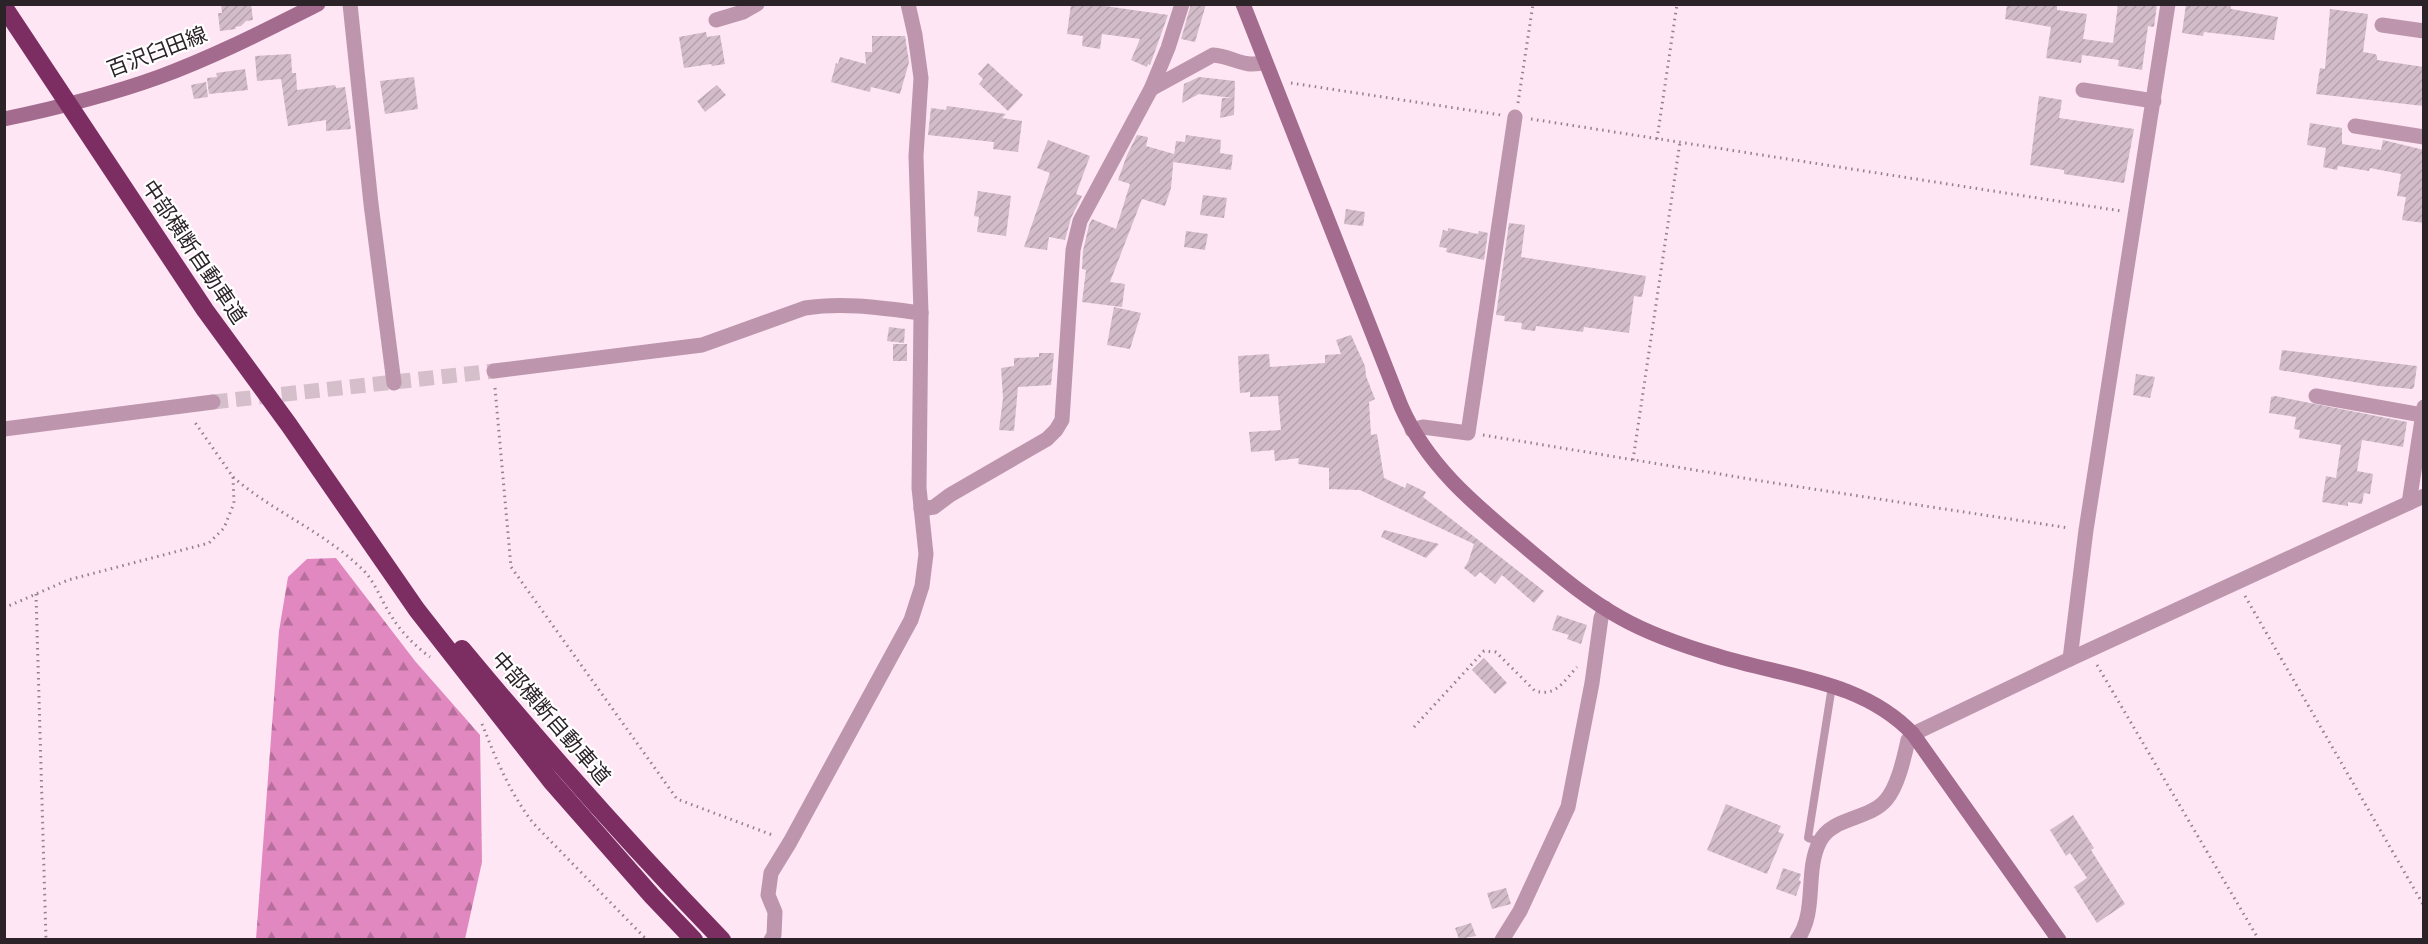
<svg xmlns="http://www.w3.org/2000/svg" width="2428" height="944" viewBox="0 0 2428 944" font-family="Mulish,'Noto Sans JP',sans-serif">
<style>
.forest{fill:url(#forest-firs)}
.building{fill:url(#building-hatch)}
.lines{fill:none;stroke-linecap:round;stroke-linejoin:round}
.street-tunnel{stroke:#d4bfcb;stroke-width:15;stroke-dasharray:15 8;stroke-linecap:butt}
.path{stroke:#92828b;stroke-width:3;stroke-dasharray:1.5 4.5;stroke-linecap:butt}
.lane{stroke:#bd96ad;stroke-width:8}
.street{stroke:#bd96ad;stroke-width:15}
.secondary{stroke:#a36b8d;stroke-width:15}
.highway{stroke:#7c2e63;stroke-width:18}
.labels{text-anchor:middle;stroke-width:4.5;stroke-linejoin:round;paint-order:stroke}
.street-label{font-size:21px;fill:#2c2328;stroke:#fff}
</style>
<defs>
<pattern id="forest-firs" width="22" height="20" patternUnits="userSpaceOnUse" patternTransform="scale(1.5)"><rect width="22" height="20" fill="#e088bf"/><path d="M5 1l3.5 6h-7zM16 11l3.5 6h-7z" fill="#b66f9b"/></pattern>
<pattern id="building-hatch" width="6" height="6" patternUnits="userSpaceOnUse" patternTransform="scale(1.5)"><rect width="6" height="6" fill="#d3bcc9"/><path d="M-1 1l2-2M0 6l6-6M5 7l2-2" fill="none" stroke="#b5a1ad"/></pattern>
</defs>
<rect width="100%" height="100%" fill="#fee6f4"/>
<polygon class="forest" points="336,558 415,661 480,735 482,862 465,939 256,939 279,631 288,577 307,559"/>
<g class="building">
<polygon points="221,4 251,4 253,20 246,21 241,26 235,27 236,29 220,31 218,13 222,13"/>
<polygon points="1071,4 1091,4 1168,15 1150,65 1148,64 1147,67 1131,60 1140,39 1102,34 1100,49 1082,46 1083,36 1067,34"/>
<polygon points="1191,4 1206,4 1195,42 1181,39"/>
<polygon points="2007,4 2057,4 2057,10 2087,14 2083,39 2113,43 2118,4 2157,4 2154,27 2148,26 2142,70 2118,66 2119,60 2082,55 2081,63 2046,58 2051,27 2005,19"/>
<polygon points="2186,4 2231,4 2231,9 2278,17 2274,40 2204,32 2203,36 2182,33"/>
<polygon points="2330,9 2368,14 2363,52 2375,54 2377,56 2377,60 2424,67 2424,106 2316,94 2320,68 2325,69"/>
<polygon points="706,32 707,37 720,35 725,64 712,66 711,64 684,68 679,37"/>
<polygon points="872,36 905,36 909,62 900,94 871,87 870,92 831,82 836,63 838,64 840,57 866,64 865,52 872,52"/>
<polygon points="291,54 292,73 296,73 297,90 335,85 336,88 345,87 351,129 326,131 326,120 288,126 281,79 257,81 255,56"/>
<polygon points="988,63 1023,95 1008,111 979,84 983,79 978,74"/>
<polygon points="245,69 248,90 209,94 207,78 217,77 216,73"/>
<polygon points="414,77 418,109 385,114 380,81"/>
<polygon points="1199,77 1235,81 1234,115 1220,118 1222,98 1233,98 1199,94 1182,103 1184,84"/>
<polygon points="206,82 208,97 194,99 191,85"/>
<polygon points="717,85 726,95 705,112 697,101"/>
<polygon points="2039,96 2062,100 2059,118 2134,129 2124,183 2064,174 2064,170 2030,165"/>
<polygon points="947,106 1006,114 1002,118 1022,121 1018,152 993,149 994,142 928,135 931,108 946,110"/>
<polygon points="2310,123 2342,128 2342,144 2381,150 2383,140 2424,150 2424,223 2402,220 2406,197 2397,196 2401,174 2370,168 2369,171 2338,166 2337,170 2323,167 2326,148 2307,145"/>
<polygon points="1137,135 1148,137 1146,146 1174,154 1171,188 1165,206 1142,199 1110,282 1125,284 1122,307 1082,302 1086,270 1082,269 1083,251 1089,225 1092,219 1116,229 1130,184 1118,180 1127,155"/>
<polygon points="1186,135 1221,140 1220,153 1233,155 1231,170 1173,162 1176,141 1185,142"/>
<polygon points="1048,140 1090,156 1076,194 1082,196 1071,218 1065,240 1049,237 1047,250 1024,247 1050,173 1037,168"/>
<polygon points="978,191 1011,196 1006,236 977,232 979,217 974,216"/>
<polygon points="1203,195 1227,198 1224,218 1200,215"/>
<polygon points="1346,209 1365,212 1363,226 1344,224"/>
<polygon points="1509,223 1525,225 1521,257 1646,276 1642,297 1634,296 1629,333 1584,327 1583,332 1536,326 1535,331 1521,329 1522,323 1504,321 1505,316 1496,315"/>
<polygon points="1448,228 1478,234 1479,231 1488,233 1484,260 1446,252 1447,248 1439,247 1443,230 1448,231"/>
<polygon points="1186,231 1208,234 1205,250 1184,247"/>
<polygon points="1114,307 1141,313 1130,349 1107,345"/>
<polygon points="889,327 905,329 904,343 887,341"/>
<polygon points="1351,335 1365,366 1366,376 1375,399 1369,402 1371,435 1377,434 1384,478 1405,488 1407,483 1426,492 1423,497 1544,591 1534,603 1502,575 1495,584 1480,572 1475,577 1464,568 1468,562 1474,544 1360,490 1329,489 1329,468 1298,464 1299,458 1275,461 1274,450 1251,452 1249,432 1281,430 1278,396 1250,397 1250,392 1240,393 1238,356 1269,354 1270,367 1325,363 1325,355 1341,354 1336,340"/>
<rect x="893" y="344" width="14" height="17"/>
<polygon points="2282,350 2417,366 2414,387 2412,389 2379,386 2279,370"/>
<polygon points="1039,353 1054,353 1051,385 1018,387 1014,431 999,430 1003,398 1001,368 1014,366 1014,358 1039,357"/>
<polygon points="2136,374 2155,377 2150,398 2133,395"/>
<polygon points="2275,396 2407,422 2403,447 2362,440 2357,471 2373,474 2370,494 2364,493 2362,504 2348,502 2348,506 2322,502 2326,476 2336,478 2341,445 2299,438 2300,430 2294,429 2296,417 2269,413 2271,397"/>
<polygon points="1384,530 1439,544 1426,558 1381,537"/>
<polygon points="1557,615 1587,625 1581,644 1567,639 1569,635 1552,630"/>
<polygon points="1484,658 1507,683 1495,694 1472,670"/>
<polygon points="1726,804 1781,826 1778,832 1784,834 1767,874 1707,850"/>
<polygon points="2073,815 2094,848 2091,850 2125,904 2097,923 2074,887 2087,878 2070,853 2066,856 2050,830"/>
<polygon points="1783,868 1801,874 1799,880 1801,882 1796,896 1776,889"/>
<polygon points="1506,888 1511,904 1492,909 1487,893"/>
<polygon points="1471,923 1476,936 1459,939 1455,928"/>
</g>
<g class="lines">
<polyline class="street-tunnel" points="213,402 494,371"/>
<g class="path">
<polyline points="1291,83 1501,115"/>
<polyline points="1518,103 1533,4"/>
<polyline points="1531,119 2121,211"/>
<polyline points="1657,139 1677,4"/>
<polyline points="495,388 511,567 677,799 775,836"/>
<polyline points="1483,435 1774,483 2069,528"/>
<polyline points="1633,460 1680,142"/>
<path d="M233,477C272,511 322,531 360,567C375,580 381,601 392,617C401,632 415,646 430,657"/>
<polyline points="36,594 46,940"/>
<polyline points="2245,596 2424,906"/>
<polyline points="4,608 68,580 209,543 224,528 234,503 233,477 194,421"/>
<polyline points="2097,665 2259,940"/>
<path d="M482,724C496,759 510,793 533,823L647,940"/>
<path d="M1414,727L1484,651L1496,652L1535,691C1556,697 1564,681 1577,667"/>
</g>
<polyline class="lane" points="1820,842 1808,838 1832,686"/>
<g class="street">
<polyline points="350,4 371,204 394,383"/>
<polyline points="716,20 743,12 757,4"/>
<polyline points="2382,25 2424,31"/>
<path d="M1151,89L1213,55C1232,56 1245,69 1264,62"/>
<polyline points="2083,90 2154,101"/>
<polyline points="2355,126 2424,137"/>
<path d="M494,371L702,345L805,308C844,302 882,308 921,313"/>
<polyline points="2316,396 2422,415"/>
<polyline points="4,429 213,402"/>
<polyline points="1412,430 1423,427 1468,433 1515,117"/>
<polyline points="2409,503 2424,407"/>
<polyline points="921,509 934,507 950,495 1047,439 1056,430 1062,420 1073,250 1080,221 1151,89 1168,48 1182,4"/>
<polyline points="2070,659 2086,530 2168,4"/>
<polyline points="771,940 774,935 775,912 768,895 771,873 790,842 911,620 922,586 926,554 919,488 921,313 916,156 921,78 915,35 908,4"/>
<polyline points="1502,940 1520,911 1568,807 1592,683 1601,618 1605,608"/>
<path d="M1797,940C1818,912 1804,871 1820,841C1832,817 1869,820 1886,800C1898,786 1904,758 1908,740L1913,734L2070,659L2424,496"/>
</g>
<g class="secondary">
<path d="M1243,4L1401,406C1428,468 1479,508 1529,550C1559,575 1587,599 1621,618C1651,635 1684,646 1718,656C1785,677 1862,680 1913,734L2059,940"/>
<path d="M4,119C57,108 109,95 159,77C214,57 266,30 318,4"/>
</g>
<g class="highway">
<polyline points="4,7 205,310 289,425 417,610 551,781 652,896 694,940"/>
<path d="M462,649C545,749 631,846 722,940"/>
</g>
</g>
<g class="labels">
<g class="street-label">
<text transform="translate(157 52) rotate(-21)" y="7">百沢臼田線</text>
<text transform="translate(194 252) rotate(56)" y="7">中部横断自動車道</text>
<text transform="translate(551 718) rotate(49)" y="7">中部横断自動車道</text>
</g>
</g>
<rect width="2428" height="944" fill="none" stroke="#2c2328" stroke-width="12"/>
</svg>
